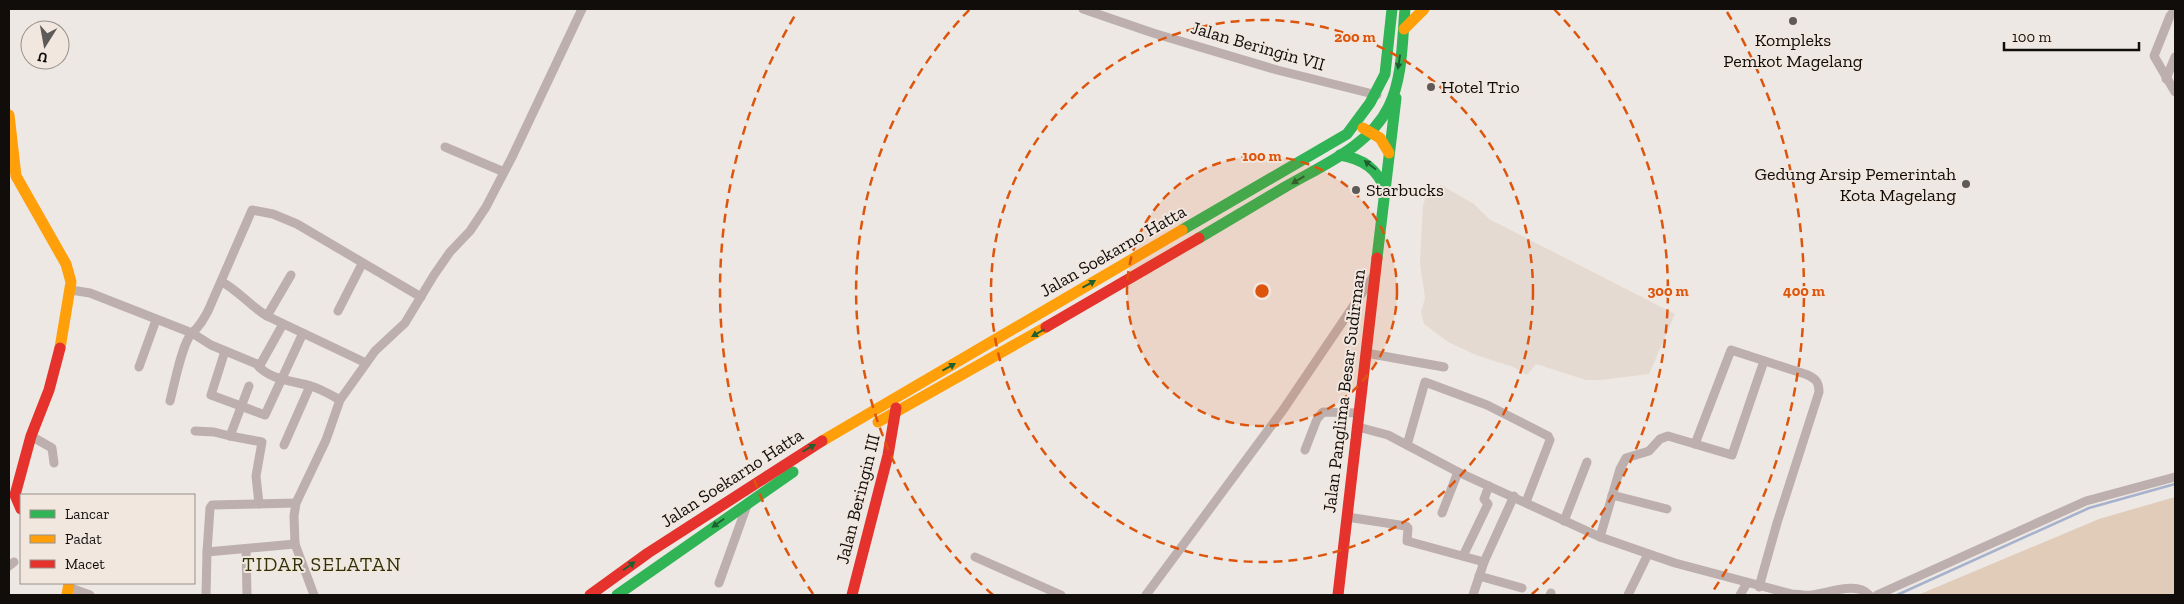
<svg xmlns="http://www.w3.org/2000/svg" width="2184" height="604" viewBox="0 0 2184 604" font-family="'Zilla Slab',serif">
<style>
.built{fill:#e5dad1}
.green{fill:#e0ccb9}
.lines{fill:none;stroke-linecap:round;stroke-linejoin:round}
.stream{stroke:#a6b2cd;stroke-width:2.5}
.street{stroke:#bdafad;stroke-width:9}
.fast{stroke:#30b455;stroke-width:11}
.slow{stroke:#ff9f0a;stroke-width:11}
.jam{stroke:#e5322d;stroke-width:11}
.oneway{fill:#206030}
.ring{fill:none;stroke:#dd550c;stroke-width:2.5;stroke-dasharray:9 6}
.poi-dot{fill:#5e5a57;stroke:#f1e7df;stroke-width:2}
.labels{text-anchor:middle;stroke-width:4;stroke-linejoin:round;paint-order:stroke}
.poi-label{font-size:18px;fill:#110d0b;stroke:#f1e7df;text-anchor:start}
.street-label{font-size:18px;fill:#110d0b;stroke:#f1e7df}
.quarter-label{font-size:20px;letter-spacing:1px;fill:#2f3107;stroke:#f1e7df}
.centre{fill:#dd550c;stroke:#f1e7df;stroke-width:2.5}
.ring-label{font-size:15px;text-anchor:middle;font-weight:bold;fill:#dd550c;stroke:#f1e7df;stroke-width:4;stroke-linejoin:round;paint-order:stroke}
</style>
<rect width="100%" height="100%" fill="#ede8e3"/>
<polygon class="built" points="1441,185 1474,204 1489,219 1675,314 1649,374 1600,380 1586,380 1536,364 1527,375 1513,367 1476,355 1448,342 1424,324 1421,312 1425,298 1420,263 1423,205 1427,194"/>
<polygon class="green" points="2175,497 2175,595 1918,595 2099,519"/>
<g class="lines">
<polyline class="stream" points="1897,595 2089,508 2175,484"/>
<g class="street">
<polyline points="1083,9 1153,33 1277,70 1377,95"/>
<polyline points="2175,10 2170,16 2154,56 2175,92"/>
<polyline points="2166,79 2175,57"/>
<polyline points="445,147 504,172"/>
<path d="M222,282C239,291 250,306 267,316L366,363"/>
<path d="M71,290L90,293L192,333L211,345L257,364C268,380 294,381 311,386C321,389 331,395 340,400"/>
<polyline points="338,311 362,264"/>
<polyline points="267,316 291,275"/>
<polyline points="225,351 211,395 265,415 303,333"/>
<polyline points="1366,353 1444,367"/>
<polyline points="139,367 156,320"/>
<polyline points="259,367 283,324"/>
<polyline points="249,386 230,436 262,442 256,476 259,504"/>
<path d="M170,401C174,386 182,343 192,333C200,326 203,320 208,311L252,210L273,214L297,224L421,297"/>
<path d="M1358,427L1388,435L1458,472L1600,537L1675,563L1792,594C1799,594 1806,596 1812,595C1829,593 1857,581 1869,595"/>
<polyline points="195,431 214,432 230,436"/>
<polyline points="31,436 52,448 54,463"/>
<path d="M1695,444L1731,350L1805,374C1815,378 1819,381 1819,392L1777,523L1759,587"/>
<polyline points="284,445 310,386"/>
<polyline points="1407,445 1425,382 1487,405 1548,436 1550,440 1526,502"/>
<polyline points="1305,450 1317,419 1323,412 1359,413"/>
<polyline points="1612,495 1667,509"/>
<polyline points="1442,513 1458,472"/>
<polyline points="1347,517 1406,526 1408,528 1407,541 1484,562"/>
<polyline points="1564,521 1587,462"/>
<polyline points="1600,537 1620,469 1626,458 1649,451 1660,439 1668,436 1732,455 1764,361"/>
<polyline points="246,549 247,595"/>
<polyline points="207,552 210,508 212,505 296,503"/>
<polyline points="1463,556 1488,504 1484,499 1489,486"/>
<polyline points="975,557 1061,595"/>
<polyline points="9,566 14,562"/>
<polyline points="1479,576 1522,588"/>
<polyline points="719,583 746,508"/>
<polyline points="68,587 90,595"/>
<polyline points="206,595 207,552 295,544"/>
<polyline points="314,595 295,544 294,516 296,503 326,440 340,400 375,351 405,323 434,275 450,252 470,231 486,207 512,157 582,9"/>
<polyline points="1146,595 1283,410 1375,274"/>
<polyline points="1473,595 1484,562 1514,496"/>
<polyline points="1550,595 1551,593"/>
<polyline points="1628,595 1648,554"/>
<polyline points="1740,595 1747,583"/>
<polyline points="1877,595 2086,501 2175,477"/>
</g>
<g class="fast">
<path d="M1340,155C1364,159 1377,169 1386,191"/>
<polyline points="1182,230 1347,134 1370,103 1385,74 1392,9"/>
<path d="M1199,238C1228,221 1256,204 1285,187C1321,166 1370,146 1389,106C1403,77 1402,41 1405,9"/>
<polyline points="1377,258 1396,98"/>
<polyline points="617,595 793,472"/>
</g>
<g class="slow">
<polyline points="1404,29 1424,9"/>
<polyline points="9,115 16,176 66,264 71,282 60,348"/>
<polyline points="1363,128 1380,138 1389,153"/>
<polyline points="878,422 1046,327"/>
<polyline points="822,441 1182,230"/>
<polyline points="67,595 69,583"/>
</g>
<g class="jam">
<polyline points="1046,327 1199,238"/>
<polyline points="21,509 15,495 31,436 49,390 60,348"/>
<polyline points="590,595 648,553 822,441"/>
<polyline points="852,595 888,455 896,408"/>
<polyline points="1338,595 1377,258"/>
</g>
</g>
<defs><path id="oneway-solid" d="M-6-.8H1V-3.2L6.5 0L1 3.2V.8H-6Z" transform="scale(1.25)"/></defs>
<g class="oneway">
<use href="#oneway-solid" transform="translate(1399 62) rotate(99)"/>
<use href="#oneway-solid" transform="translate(1370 165) rotate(-143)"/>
<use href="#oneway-solid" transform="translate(1298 180) rotate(149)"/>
<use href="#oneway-solid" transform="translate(1089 284) rotate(-29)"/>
<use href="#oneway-solid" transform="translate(1038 333) rotate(150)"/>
<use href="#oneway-solid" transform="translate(949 367) rotate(-29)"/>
<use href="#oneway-solid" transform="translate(809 448) rotate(-30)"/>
<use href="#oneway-solid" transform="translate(718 523) rotate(145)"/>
<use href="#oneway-solid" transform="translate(629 566) rotate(-35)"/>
</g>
<circle cx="1262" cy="291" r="135" fill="#dd550c" fill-opacity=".12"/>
<g class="ring">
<circle cx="1262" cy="291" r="135"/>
<circle cx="1262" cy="291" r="271"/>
<path d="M993 595A406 406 0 0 1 970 9M1554 9A406 406 0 0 1 1531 595"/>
<path d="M813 594A542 542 0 0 1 797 12M1727 12A542 542 0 0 1 1711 594"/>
</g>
<g class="poi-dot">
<circle cx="1793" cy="21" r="5"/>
<circle cx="1431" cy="87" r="5"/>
<circle cx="1966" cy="184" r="5"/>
<circle cx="1356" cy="190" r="5"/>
</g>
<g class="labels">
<g class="poi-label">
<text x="1793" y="46" text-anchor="middle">Kompleks<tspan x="1793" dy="21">Pemkot Magelang</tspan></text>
<text x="1441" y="93">Hotel Trio</text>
<text x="1956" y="180" text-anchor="end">Gedung Arsip Pemerintah<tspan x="1956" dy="21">Kota Magelang</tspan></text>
<text x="1366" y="196">Starbucks</text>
</g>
<g class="street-label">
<text transform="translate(1258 46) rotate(16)" y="6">Jalan Beringin VII</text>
<text transform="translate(1113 251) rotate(-30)" y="6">Jalan Soekarno Hatta</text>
<text transform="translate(1344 391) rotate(-83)" y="6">Jalan Panglima Besar Sudirman</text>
<text transform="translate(732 478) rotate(-33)" y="6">Jalan Soekarno Hatta</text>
<text transform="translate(858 499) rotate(-76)" y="6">Jalan Beringin III</text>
</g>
<g class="quarter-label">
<text x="322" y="571">TIDAR SELATAN</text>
</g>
</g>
<circle cx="1262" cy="291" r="8" class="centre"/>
<g class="ring-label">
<text x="1355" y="42">200 m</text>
<text x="1262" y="161">100 m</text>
<text x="1668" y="296">300 m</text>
<text x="1804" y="296">400 m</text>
</g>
<rect width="2184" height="604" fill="none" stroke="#110d0b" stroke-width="20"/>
<rect x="20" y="494" width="175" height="90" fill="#f1e7df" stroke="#97908a"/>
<rect x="30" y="510" width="25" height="8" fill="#30b455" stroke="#97908a"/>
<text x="65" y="519" font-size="15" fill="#110d0b">Lancar</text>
<rect x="30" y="535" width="25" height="8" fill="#ff9f0a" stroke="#97908a"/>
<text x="65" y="544" font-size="15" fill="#110d0b">Padat</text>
<rect x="30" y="560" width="25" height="8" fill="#e5322d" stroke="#97908a"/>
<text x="65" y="569" font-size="15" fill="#110d0b">Macet</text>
<g transform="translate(45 45) rotate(191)"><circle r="24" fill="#f1e7df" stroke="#97908a"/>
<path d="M0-4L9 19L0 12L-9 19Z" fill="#5e5a57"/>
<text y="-8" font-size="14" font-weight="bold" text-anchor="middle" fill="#110d0b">U</text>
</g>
<path d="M2004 42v8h135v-8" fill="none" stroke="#110d0b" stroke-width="2.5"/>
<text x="2012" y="42" font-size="15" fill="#110d0b" stroke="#f1e7df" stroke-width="4" paint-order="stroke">100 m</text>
</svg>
